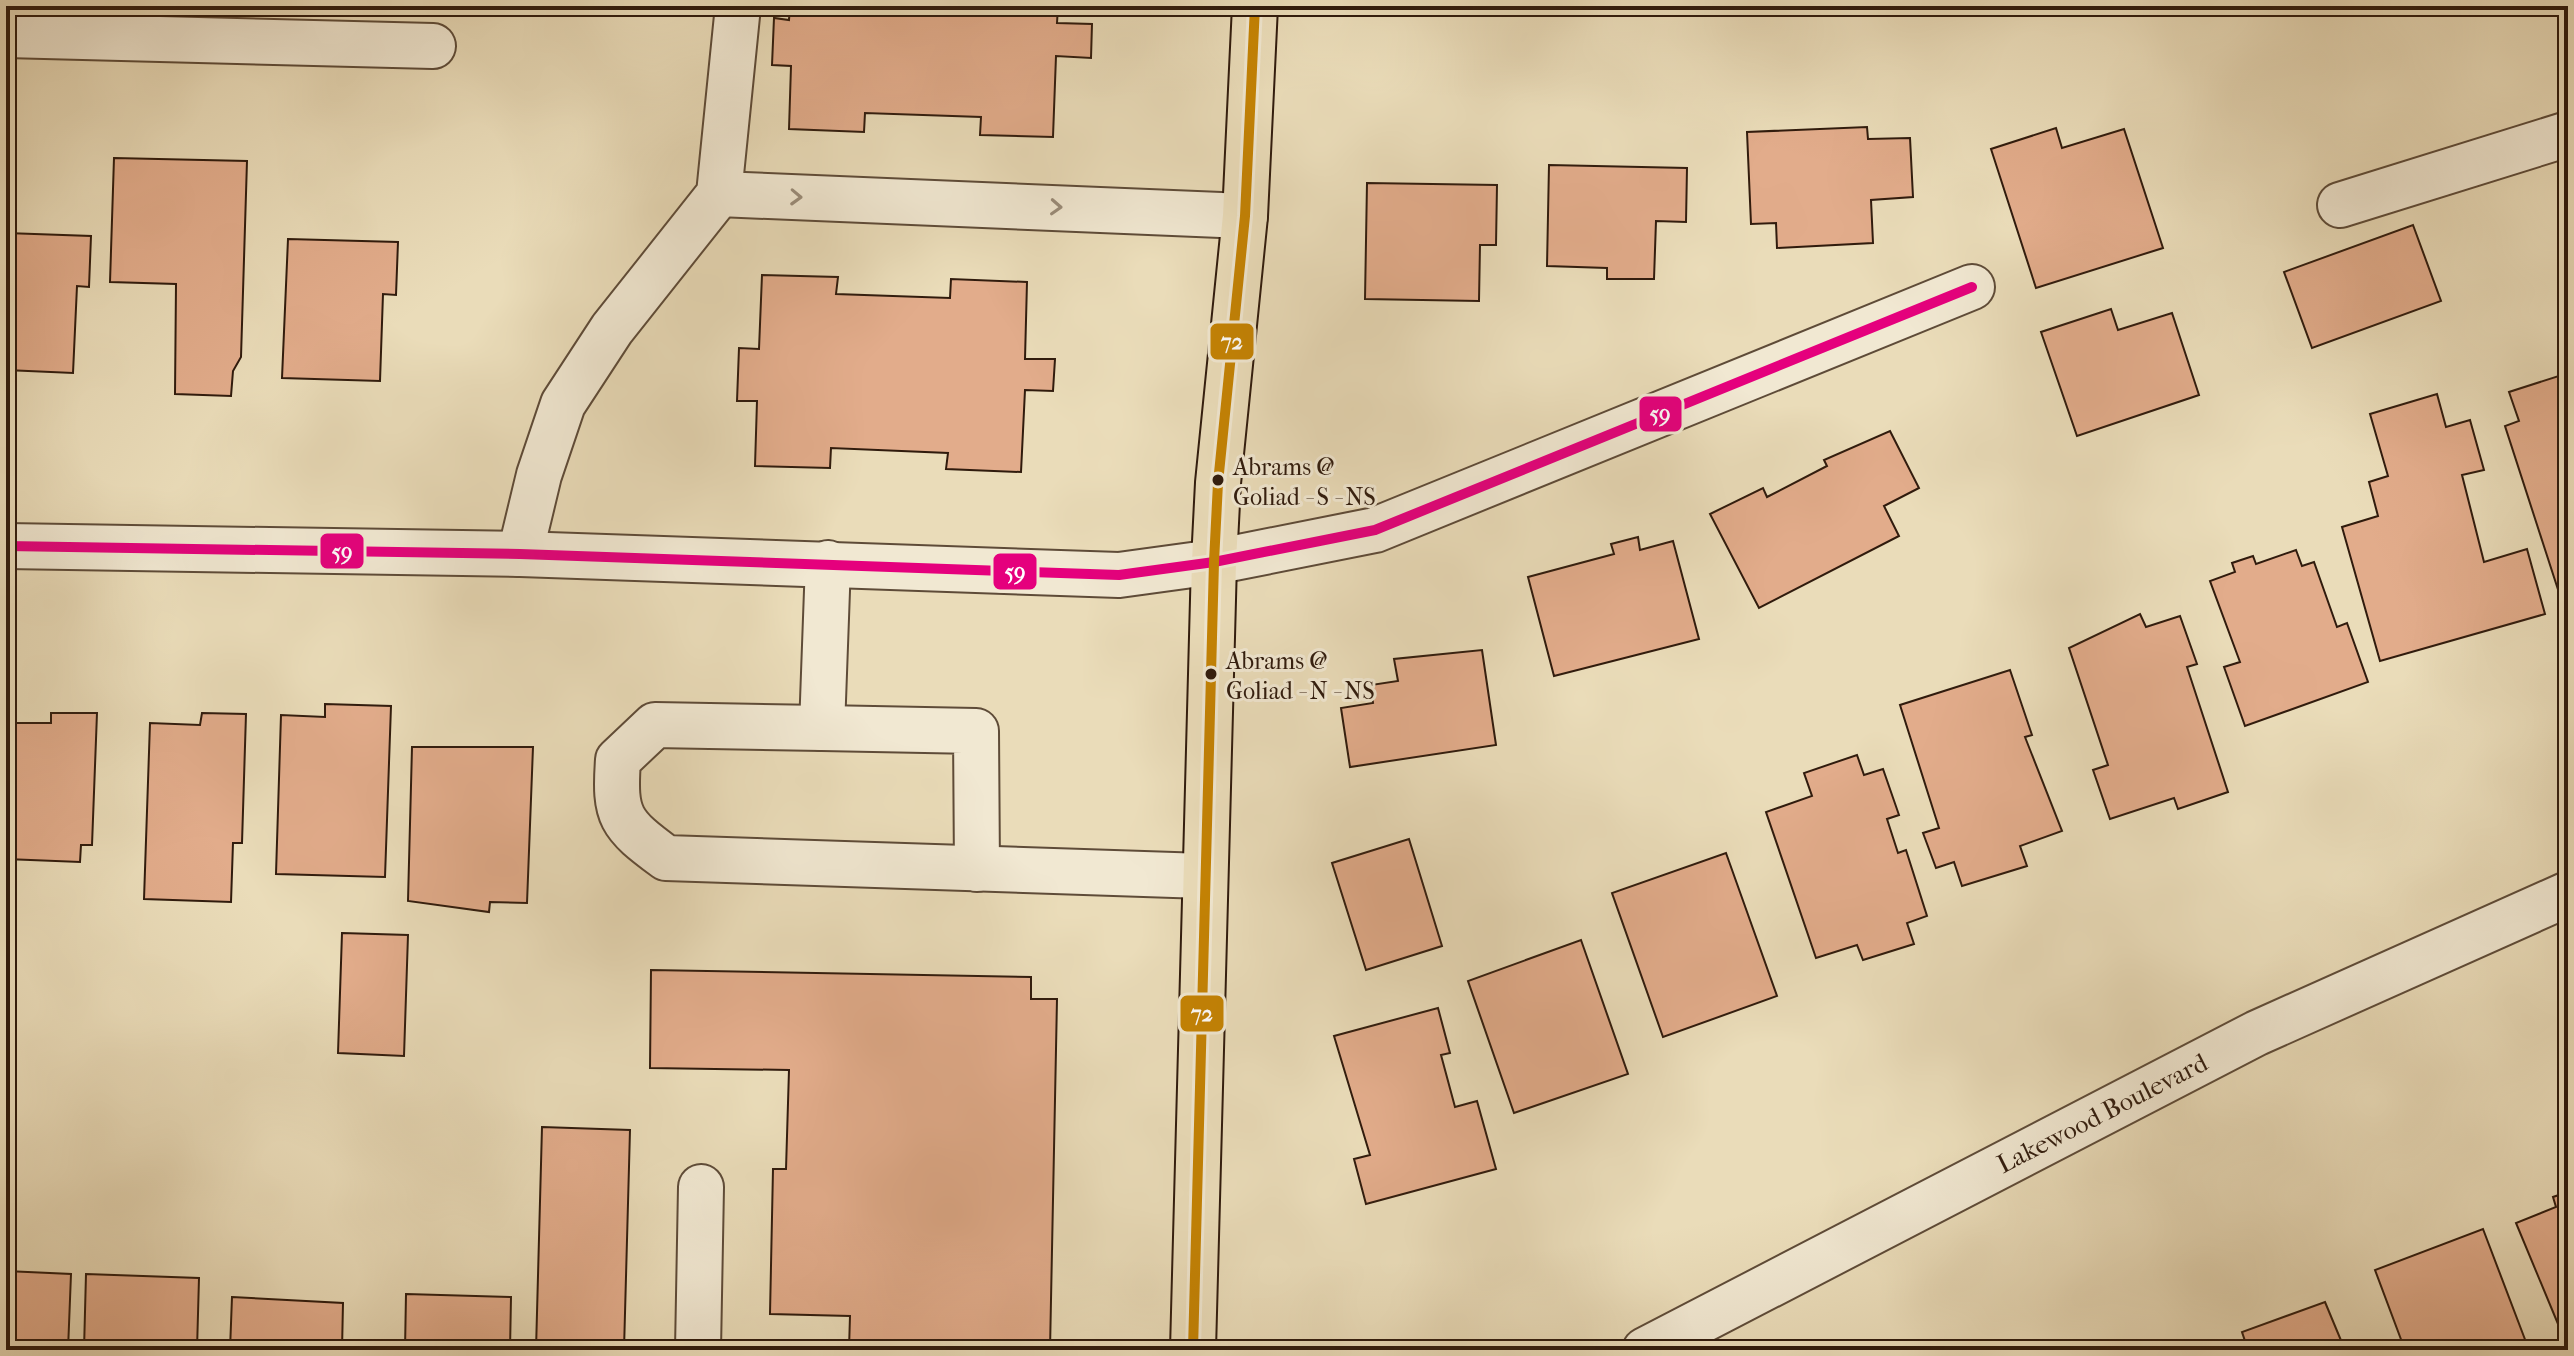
<svg xmlns="http://www.w3.org/2000/svg" width="2574" height="1356" viewBox="0 0 2574 1356" font-family="'IM FELL French Canon',serif">
<style>
.building{fill:#e2ac8b;stroke:#301b0d;stroke-width:2}
.lines{fill:none;stroke-linecap:round;stroke-linejoin:round}
.minor-casing{stroke:#5e4b38;stroke-width:48}
.major-casing{stroke:#301b0d;stroke-width:48}
.minor{stroke:#f1e8d2;stroke-width:44}
.major{stroke:#eadcb9;stroke-width:44}
.bus-1-casing{stroke:#f1e8d2;stroke-width:16}
.bus-2-casing{stroke:#f1e8d2;stroke-width:16}
.bus-1{stroke:#e5007d;stroke-width:10}
.bus-2{stroke:#c58303;stroke-width:10}
.oneway{stroke:#9a8c79}
.bus-dot{fill:#301b0d;stroke:#f1e8d2;stroke-width:3}
.labels{text-anchor:middle;stroke-width:6;stroke-linejoin:round;paint-order:stroke}
.bus-label{font-size:24px;fill:#301b0d;stroke:#f1e8d2;text-anchor:start}
.street-label{font-size:26px;fill:#301b0d;stroke:#f1e8d2}
.line-badge{stroke:#f1e8d2;stroke-width:3}
.badge-label{font-size:22px;text-anchor:middle;font-weight:bold;fill:#fff}
</style>
<rect width="100%" height="100%" fill="#eadcb9"/>
<filter id="stains"><feTurbulence type="fractalNoise" baseFrequency=".0025" numOctaves="4"/><feColorMatrix values="0 0 0 0 .2 0 0 0 0 .09 0 0 0 0 .02 0 0 0 .5 -.17"/></filter>
<radialGradient id="worn" r=".72"><stop offset=".6" stop-color="#630" stop-opacity="0"/><stop offset="1" stop-color="#630" stop-opacity=".3"/></radialGradient>
<g class="building">
<polygon points="445,6 512,6 512,13 445,11"/>
<polygon points="790,6 1058,6 1057,23 1092,24 1091,58 1056,56 1053,137 980,135 981,117 865,113 864,132 789,129 791,66 772,65 774,18 789,20"/>
<polygon points="1867,127 1868,139 1910,138 1913,197 1871,200 1873,243 1777,248 1776,223 1751,224 1747,132"/>
<polygon points="2056,128 2062,148 2124,129 2163,248 2036,288 1991,149"/>
<polygon points="114,158 247,161 241,357 233,371 231,396 175,394 176,284 110,282"/>
<polygon points="1549,165 1687,168 1686,222 1656,221 1654,279 1607,279 1607,268 1547,266"/>
<polygon points="1367,183 1497,185 1496,245 1480,245 1479,301 1365,299"/>
<polygon points="2413,225 2441,301 2312,348 2284,272"/>
<polygon points="6,233 91,236 89,287 77,286 73,373 6,370"/>
<polygon points="288,239 398,242 396,295 383,294 380,381 282,378"/>
<polygon points="762,275 838,277 836,294 950,298 951,279 1027,282 1025,359 1055,359 1053,391 1025,390 1021,472 946,469 948,453 831,448 830,468 755,466 757,401 737,401 739,348 759,349"/>
<polygon points="2111,309 2118,330 2172,313 2199,395 2077,436 2041,332"/>
<polygon points="2568,373 2568,603 2563,605 2505,426 2519,421 2509,392"/>
<polygon points="2437,394 2446,427 2470,420 2484,470 2462,475 2484,562 2527,549 2545,614 2380,661 2342,527 2378,516 2369,482 2388,476 2370,414"/>
<polygon points="1890,431 1919,488 1884,506 1899,536 1759,608 1710,514 1763,488 1767,497 1827,466 1824,460"/>
<polygon points="1638,537 1640,550 1673,541 1699,639 1554,676 1528,577 1614,554 1611,544"/>
<polygon points="2296,550 2302,566 2314,562 2337,627 2347,623 2368,682 2245,726 2224,667 2240,662 2210,581 2235,572 2232,563 2253,556 2256,564"/>
<polygon points="2140,614 2146,627 2180,616 2197,664 2187,667 2228,792 2178,809 2174,798 2110,819 2093,770 2108,765 2069,648"/>
<polygon points="1482,650 1496,745 1350,767 1341,708 1373,703 1371,685 1398,681 1394,659"/>
<polygon points="2010,670 2032,735 2025,737 2062,831 2020,846 2027,866 1962,886 1954,862 1936,868 1923,833 1939,828 1900,705"/>
<polygon points="325,704 391,706 385,877 276,874 281,715 325,717"/>
<polygon points="51,713 97,713 92,845 81,845 80,862 6,859 6,723 51,723"/>
<polygon points="202,713 246,714 242,843 233,843 231,902 144,899 150,723 200,725"/>
<polygon points="412,747 533,747 527,903 490,902 489,912 408,901"/>
<polygon points="1857,755 1864,775 1883,769 1899,815 1887,819 1898,853 1906,850 1927,916 1907,923 1914,944 1863,960 1857,945 1816,958 1766,812 1812,796 1804,773"/>
<polygon points="1409,839 1442,946 1366,970 1332,863"/>
<polygon points="1726,853 1777,996 1663,1037 1612,893"/>
<polygon points="342,933 408,935 404,1056 338,1053"/>
<polygon points="1581,940 1628,1074 1514,1113 1468,981"/>
<polygon points="651,970 1031,977 1031,999 1057,999 1050,1350 849,1349 850,1316 770,1314 773,1169 786,1169 789,1070 650,1068"/>
<polygon points="1438,1008 1450,1053 1441,1055 1455,1107 1477,1101 1496,1169 1366,1204 1354,1159 1370,1155 1334,1036"/>
<polygon points="542,1127 630,1130 624,1350 536,1350"/>
<polygon points="2568,1192 2568,1348 2516,1223 2556,1207 2553,1197"/>
<polygon points="2483,1229 2529,1350 2405,1350 2375,1270"/>
<polygon points="6,1271 71,1274 68,1350 6,1350"/>
<polygon points="86,1274 199,1278 197,1350 84,1350"/>
<polygon points="406,1294 511,1297 510,1350 405,1350"/>
<polygon points="232,1297 343,1303 342,1350 230,1350"/>
<polygon points="2325,1302 2345,1350 2232,1350 2246,1344 2242,1332"/>
</g>
<g class="lines">
<defs>
<g id="minor">
<polyline points="6,35 433,46"/>
<polyline points="719,194 1245,216"/>
<polyline points="2340,205 2568,134"/>
<polyline points="6,546 520,554 1119,575 1214,562 1375,530 1972,287"/>
<polyline points="520,554 539,475 563,404 612,329 719,194 738,6"/>
<path d="M828,563L822,728L655,725L618,760C614,817 620,824 666,858L1204,876"/>
<polyline points="822,728 976,731 977,869"/>
<polyline points="698,1350 701,1187"/>
<polyline points="1645,1350 2257,1033 2568,894"/>
</g>
<polyline id="major" points="1193,1350 1214,562 1218,483 1245,216 1255,6"/>
</defs>
<use href="#minor" class="minor-casing"/>
<use href="#major" class="major-casing"/>
<use href="#minor" class="minor"/>
<use href="#major" class="major"/>
<defs>
<polyline id="bus-1" points="6,546 520,554 1119,575 1214,562 1375,530 1972,287"/>
<polyline id="bus-2" points="1193,1350 1214,562 1218,483 1245,216 1255,6"/>
</defs>
<use href="#bus-1" class="bus-1-casing"/>
<use href="#bus-2" class="bus-2-casing"/>
<use href="#bus-1" class="bus-1"/>
<use href="#bus-2" class="bus-2"/>
</g>
<defs><path id="oneway-chevron" d="M-2-3.5L2.5 0L-2 3.5" fill="none" stroke-width="1.6" stroke-linecap="round" stroke-linejoin="round" transform="scale(2)"/></defs>
<g class="oneway">
<use href="#oneway-chevron" transform="translate(796 197) rotate(2)"/>
<use href="#oneway-chevron" transform="translate(1056 207) rotate(3)"/>
</g>
<g class="bus-dot">
<circle cx="1218" cy="480" r="7"/>
<circle cx="1211" cy="674" r="7"/>
</g>
<g class="labels">
<g class="bus-label">
<text x="1233" y="475">Abrams @<tspan x="1233" dy="30">Goliad - S - NS</tspan></text>
<text x="1226" y="669">Abrams @<tspan x="1226" dy="30">Goliad - N - NS</tspan></text>
</g>
<g class="street-label">
<text transform="translate(2102 1113) rotate(-27)" y="9">Lakewood Boulevard</text>
</g>
</g>
<g class="line-badge">
<rect x="1209" y="322" width="46" height="39" rx="8" fill="#c58303"/>
<rect x="1638" y="395" width="45" height="38" rx="8" fill="#e5007d"/>
<rect x="319" y="532" width="46" height="38" rx="8" fill="#e5007d"/>
<rect x="992" y="552" width="46" height="39" rx="8" fill="#e5007d"/>
<rect x="1179" y="994" width="46" height="39" rx="8" fill="#c58303"/>
</g>
<g class="badge-label">
<text x="1232" y="349">72</text>
<text x="1660" y="421">59</text>
<text x="342" y="559">59</text>
<text x="1015" y="579">59</text>
<text x="1202" y="1021">72</text>
</g>
<rect width="2574" height="1356" fill="none" stroke="#eadcb9" stroke-width="32"/>
<rect x="8" y="8" width="2558" height="1340" fill="none" stroke="#301b0d" stroke-width="4"/>
<rect x="16" y="16" width="2542" height="1324" fill="none" stroke="#301b0d" stroke-width="2"/>
<rect width="100%" height="100%" filter="url(#stains)"/>
<rect width="100%" height="100%" fill="url(#worn)"/>
</svg>
